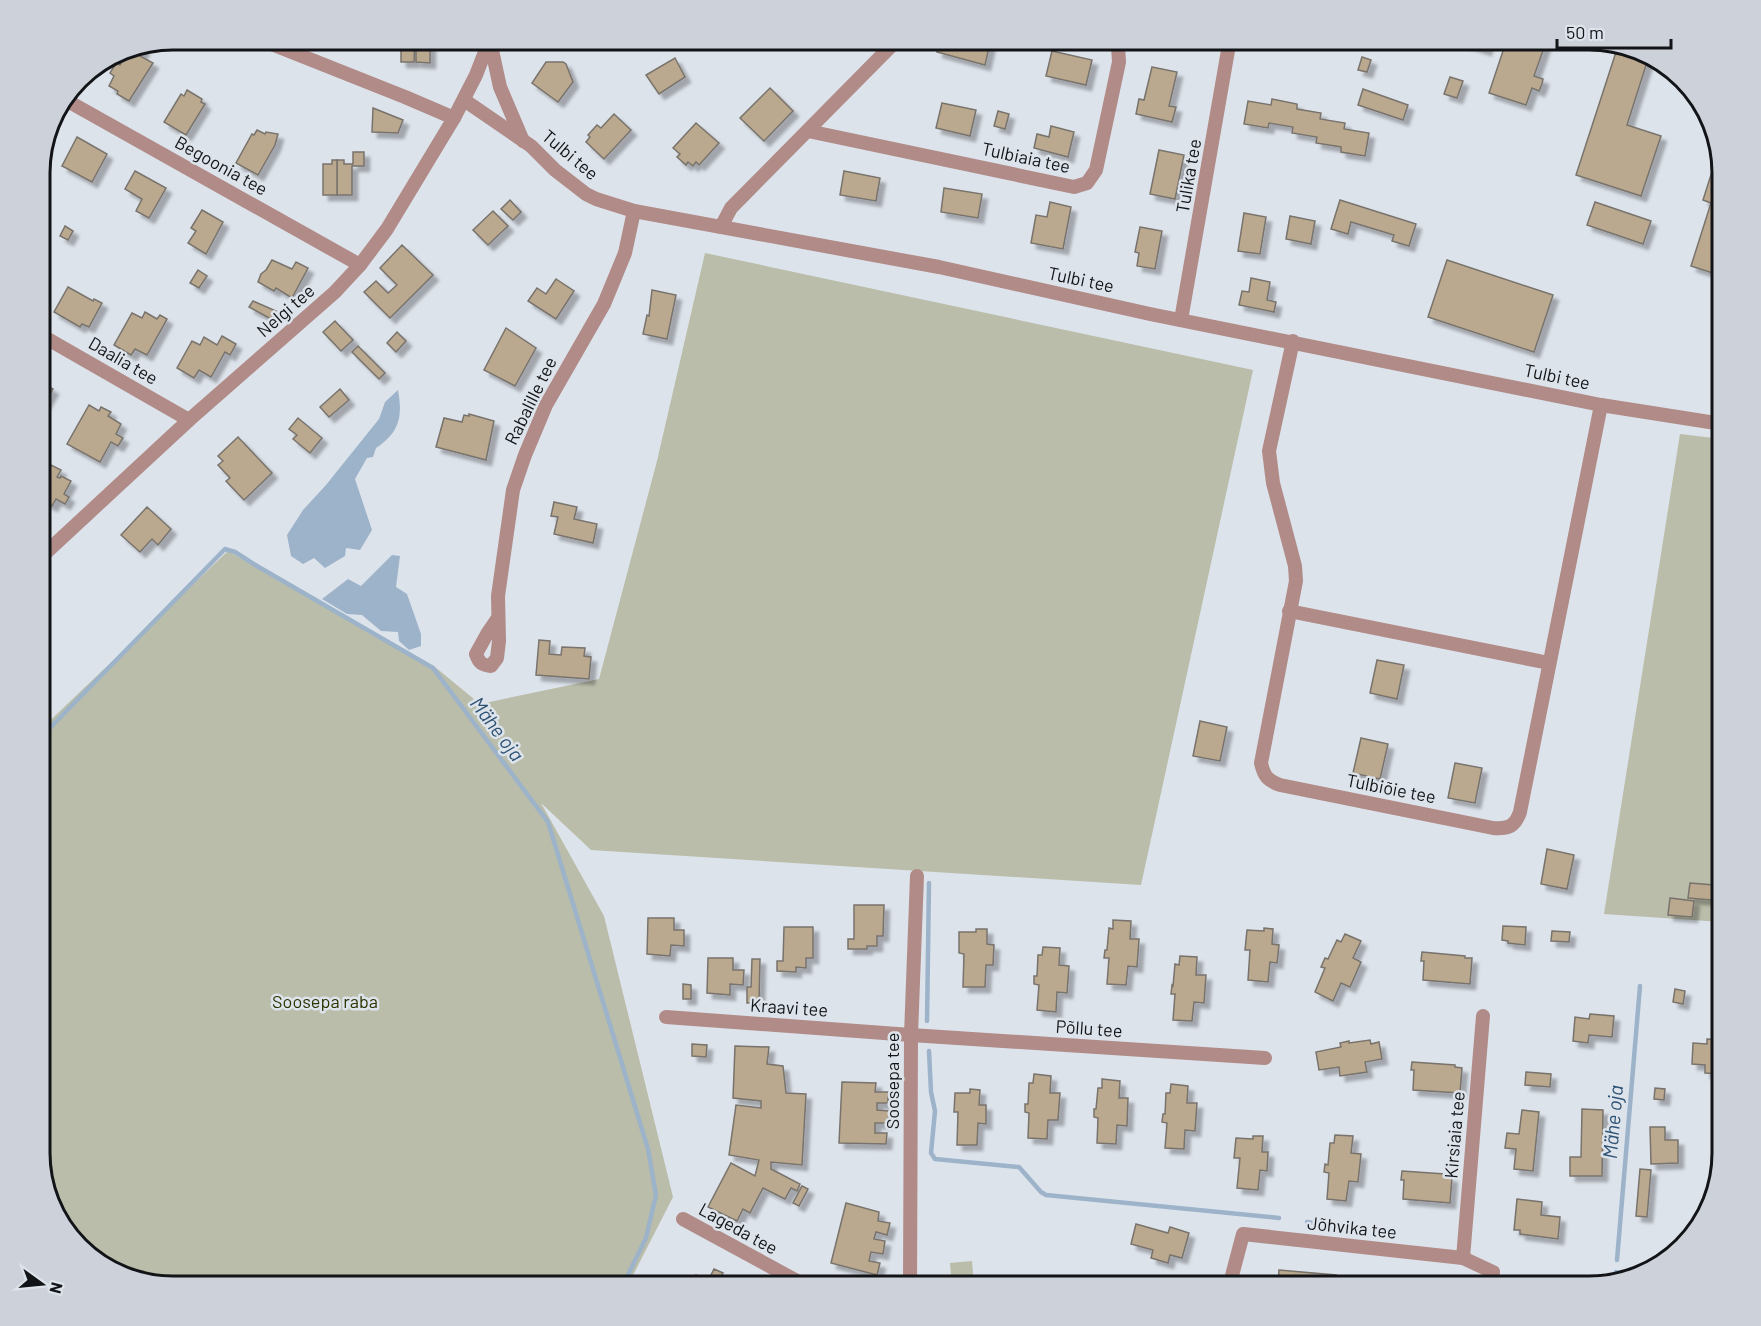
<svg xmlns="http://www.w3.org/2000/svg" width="1761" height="1326" viewBox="0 0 1761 1326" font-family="Barlow,sans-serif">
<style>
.green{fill:#b9bda9}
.water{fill:#9db3ca}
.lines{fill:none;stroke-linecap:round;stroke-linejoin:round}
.stream{stroke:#9db3ca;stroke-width:4.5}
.building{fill:#bba98f;stroke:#78736c;stroke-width:1.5;filter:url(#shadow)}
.street{stroke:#b08b88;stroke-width:14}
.labels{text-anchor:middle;stroke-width:5;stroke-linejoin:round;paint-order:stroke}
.street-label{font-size:18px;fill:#121417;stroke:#dde3eb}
.park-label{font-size:18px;fill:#2d3400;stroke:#dde3eb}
.water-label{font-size:20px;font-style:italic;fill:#2e5274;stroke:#dde3eb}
.rim{fill:none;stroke:#121417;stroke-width:3}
</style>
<defs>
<filter id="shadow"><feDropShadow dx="5.5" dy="5.5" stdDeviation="1.5" flood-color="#0004"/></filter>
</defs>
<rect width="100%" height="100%" fill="#dde3eb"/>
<g class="green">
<polygon points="705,253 1253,370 1141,885 591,850 541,803 604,916 673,1197 627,1287 172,1287 91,1259 53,1213 39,1162 39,731 228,551 435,667 480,704 599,679 657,461"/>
<polygon points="1680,434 1722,439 1722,922 1604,914"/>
<polygon points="972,1261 974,1286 952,1287 950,1263"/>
</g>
<g class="water">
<path d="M398,390C403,417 399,433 376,448L373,457L367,458L355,479L372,530L360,550L346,548L345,556L325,568L314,558L303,564L291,556L287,535L303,510L326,485L379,419L385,402Z"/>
<polygon points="392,555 400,556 396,587 407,594 421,634 421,646 409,650 399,641 398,632 381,631 362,615 347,614 322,599 348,579 361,586"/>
</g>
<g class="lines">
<g class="stream">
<polyline points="39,739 225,549 235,552 257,566 433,668 548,822 648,1149 656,1195 646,1238 622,1287"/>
<polyline points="927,1021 929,883"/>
<polyline points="929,1051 931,1092 935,1111 931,1153 935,1159 1019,1167 1041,1192 1046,1195 1279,1218"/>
<polyline points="1307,1222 1344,1227"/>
<polyline points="1617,1260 1640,986"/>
<polyline points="1615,1281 1616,1272"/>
</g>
</g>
<g class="building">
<polygon points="401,39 415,39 414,62 401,62"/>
<polygon points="416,39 430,39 430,63 416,62"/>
<polygon points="941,39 987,39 986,42 990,43 985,65 937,52"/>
<polygon points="1459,39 1489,39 1486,50 1458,41"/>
<polygon points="1507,39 1547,39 1534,76 1543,79 1542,84 1539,91 1532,88 1526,105 1489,93"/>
<polygon points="139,46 144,49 140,56 153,63 129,101 117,94 118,91 109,86 114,76 110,73 116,63 120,65 130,47"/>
<polygon points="1617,49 1648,59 1627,125 1661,136 1641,196 1576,175"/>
<polygon points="1052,51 1092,60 1086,85 1046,76"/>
<polygon points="1362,57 1371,60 1367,72 1358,70"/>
<polygon points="675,58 685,77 659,94 646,75"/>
<polygon points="546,62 563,62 566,64 573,82 558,102 532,83"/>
<polygon points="1152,67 1177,72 1169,106 1176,107 1172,122 1136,114 1139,99 1144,100"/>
<polygon points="1450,77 1463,81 1457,98 1444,94"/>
<polygon points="770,88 793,111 764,141 740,118"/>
<polygon points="1363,89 1408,105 1403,120 1358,105"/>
<polygon points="187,90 202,99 201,102 205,104 186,135 164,122 181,94 184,96"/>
<polygon points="1272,99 1297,104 1297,109 1321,113 1320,119 1345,123 1344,129 1369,133 1365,156 1341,152 1341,147 1316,143 1317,137 1292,133 1293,127 1269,123 1268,128 1244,124 1248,101 1271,105"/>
<polygon points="942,103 976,110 970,136 936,128"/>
<polygon points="373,108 403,120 398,133 372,132"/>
<polygon points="998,111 1009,114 1005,129 994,126"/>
<polygon points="614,114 631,130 604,159 586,142 590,137 588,135 597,125 601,128"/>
<polygon points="696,123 719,143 699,165 696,162 693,166 688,162 686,165 677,157 680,154 673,148"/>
<polygon points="1051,126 1074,132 1068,157 1034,148 1037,134 1049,137"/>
<polygon points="257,130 265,134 266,132 278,134 275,145 258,175 236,163 252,134 254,135"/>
<polygon points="77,137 107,154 92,182 62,166"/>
<polygon points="1159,150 1184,155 1175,199 1150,194"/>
<polygon points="353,152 364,152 364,166 352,166 352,195 337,195 337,160 344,160 344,164 353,164"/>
<polygon points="1716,159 1719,160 1722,172 1722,276 1691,266 1711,203 1703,200"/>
<polygon points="332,160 337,160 337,195 323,195 323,164 332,164"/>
<polygon points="135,171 166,188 149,218 136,211 142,199 125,189"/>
<polygon points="844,171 880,178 876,201 840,195"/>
<polygon points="944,188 982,194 978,218 941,212"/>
<polygon points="510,200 521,212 513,220 501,209"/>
<polygon points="1340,200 1416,224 1409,246 1392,241 1394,235 1351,222 1348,234 1331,229"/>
<polygon points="1050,202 1071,207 1063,249 1031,243 1036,215 1047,217"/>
<polygon points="1595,202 1651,221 1643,244 1587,225"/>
<polygon points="202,210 223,222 206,254 188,243 196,231 191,228"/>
<polygon points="493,211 508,226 488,245 473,230"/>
<polygon points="1244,213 1266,217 1260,254 1238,251"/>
<polygon points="1290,216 1315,221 1311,244 1286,239"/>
<polygon points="65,226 73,231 68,240 60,236"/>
<polygon points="1140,227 1162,231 1155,269 1137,266 1139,253 1135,252"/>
<polygon points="402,245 433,275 390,318 364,292 376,281 388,293 397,285 380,268"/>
<polygon points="272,260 292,269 296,262 308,268 292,298 276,288 274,291 258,282 261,274 266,270"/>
<polygon points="1447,260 1553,295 1534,352 1428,317"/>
<polygon points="198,270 207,276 199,288 190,283"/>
<polygon points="1251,278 1270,282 1267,300 1276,302 1274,312 1239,305 1242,291 1249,292"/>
<polygon points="556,279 574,291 556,319 528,301 537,288 546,294"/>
<polygon points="68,287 93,301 94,299 102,303 89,327 82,324 80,327 54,312"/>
<polygon points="652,290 676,295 667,339 643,334 647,315 649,316"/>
<polygon points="253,301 276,311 271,319 249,307"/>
<polygon points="145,312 157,319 160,315 167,319 147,355 135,349 131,355 114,345 132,313 142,318"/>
<polygon points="335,321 353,340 341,351 323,332"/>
<polygon points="506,328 536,348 515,386 484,370"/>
<polygon points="397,332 406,341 396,352 387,343"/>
<polygon points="222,336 236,344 230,355 225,352 211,377 199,370 194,378 177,368 192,341 200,345 204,337 217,345"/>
<polygon points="358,346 385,373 379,379 352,352"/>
<polygon points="39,381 53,389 39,414"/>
<polygon points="340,389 349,400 329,417 320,407"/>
<polygon points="89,405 99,411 101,407 111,412 108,416 121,424 116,434 123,438 118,446 111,442 100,462 67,444"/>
<polygon points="469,414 494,421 486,460 436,447 444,418 462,422 464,415 469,416"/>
<polygon points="298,418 322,438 310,453 293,439 297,435 289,429"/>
<polygon points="238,437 272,473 244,500 226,481 230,478 218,465 223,461 218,456"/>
<polygon points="39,464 49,469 51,465 61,470 57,477 60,478 61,476 71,481 64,494 69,497 65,504 56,499 52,506 39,499"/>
<polygon points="554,502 577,507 574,519 597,524 593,543 554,534 558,517 551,516"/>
<polygon points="147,507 171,529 158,545 152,539 140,552 121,535"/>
<polygon points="539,640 550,641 549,654 561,655 562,647 585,648 584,656 591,657 589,679 536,675"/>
<polygon points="1377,660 1404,665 1397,699 1370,693"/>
<polygon points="1200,721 1227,727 1220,761 1193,756"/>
<polygon points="1361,738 1388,744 1380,779 1353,773"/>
<polygon points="1455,763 1482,768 1475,803 1448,798"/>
<polygon points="1547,849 1574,855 1567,889 1541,884"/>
<polygon points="1690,883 1714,885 1712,900 1688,898"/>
<polygon points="1670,898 1694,901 1692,917 1668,915"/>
<polygon points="854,905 884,905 883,936 877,936 877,946 867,946 867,949 848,949 848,939 854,939"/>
<polygon points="648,918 674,918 674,930 684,930 684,946 671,945 670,956 647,954"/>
<polygon points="1113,920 1131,921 1130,939 1139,939 1137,967 1128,966 1126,985 1107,984 1109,958 1104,958 1105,950 1107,950 1109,928 1113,929"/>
<polygon points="1503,926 1526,927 1525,945 1508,943 1508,941 1502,940"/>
<polygon points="784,927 813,927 813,958 806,958 806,968 796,967 796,972 777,971 777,961 783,961"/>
<polygon points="1264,928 1273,929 1272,944 1279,945 1277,963 1270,962 1268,982 1248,980 1250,950 1245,950 1247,930 1264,931"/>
<polygon points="976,929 987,929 987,944 994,945 993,965 986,965 985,987 963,987 964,954 959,953 959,932 976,932"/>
<polygon points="1552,931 1570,932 1569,942 1551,941"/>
<polygon points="1345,934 1361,941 1353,958 1361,962 1350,987 1341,983 1333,1001 1315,992 1325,968 1321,967 1325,958 1328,959 1337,940 1341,942"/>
<polygon points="1715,940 1722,941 1722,965 1713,964"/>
<polygon points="1043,947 1060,948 1059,965 1069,966 1067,993 1057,992 1056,1012 1037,1010 1039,985 1034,984 1034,976 1037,976 1038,955 1042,955"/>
<polygon points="1422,952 1465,956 1465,958 1472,958 1470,984 1423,980 1424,961 1421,961"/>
<polygon points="1180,956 1197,957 1196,975 1206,975 1204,1003 1194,1002 1192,1021 1173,1020 1175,994 1171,994 1172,985 1173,986 1175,964 1179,965"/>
<polygon points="708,958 733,958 733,970 744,970 743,985 730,984 730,995 707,993"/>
<polygon points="752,959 760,959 759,1003 747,1003 747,987 751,987"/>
<polygon points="683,984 691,985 691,999 683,999"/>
<polygon points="1675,989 1685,991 1683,1004 1673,1002"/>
<polygon points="1590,1014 1614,1016 1612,1037 1589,1035 1588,1043 1573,1041 1575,1017 1589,1019"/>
<polygon points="1707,1039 1722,1040 1722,1074 1705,1073 1705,1065 1692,1064 1693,1043 1707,1044"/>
<polygon points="1370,1040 1371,1044 1379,1042 1382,1059 1365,1062 1367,1072 1340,1076 1339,1067 1319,1070 1316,1052 1341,1047 1340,1043 1349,1041 1349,1043"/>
<polygon points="692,1044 707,1045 706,1057 692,1056"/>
<polygon points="735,1046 769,1047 767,1064 783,1066 786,1093 806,1094 802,1165 771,1162 771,1169 800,1184 797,1191 791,1188 785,1199 763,1188 750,1213 743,1209 737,1221 708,1207 731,1163 755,1176 759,1160 729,1155 736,1105 761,1108 761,1101 733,1098"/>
<polygon points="1412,1062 1455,1065 1455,1067 1462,1068 1460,1093 1413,1090 1414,1070 1411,1070"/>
<polygon points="1526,1072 1551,1074 1550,1087 1525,1085"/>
<polygon points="1034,1074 1051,1076 1050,1093 1060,1093 1058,1120 1048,1120 1047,1139 1028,1138 1029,1113 1025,1112 1025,1104 1028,1104 1029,1083 1033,1083"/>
<polygon points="1102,1079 1120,1081 1119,1098 1128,1098 1127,1126 1117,1125 1116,1144 1097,1143 1098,1118 1094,1117 1094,1109 1096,1109 1098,1088 1102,1088"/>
<polygon points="842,1082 876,1083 875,1092 888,1092 888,1103 877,1103 877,1110 889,1111 888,1123 875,1123 875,1133 887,1133 886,1144 839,1143"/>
<polygon points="1171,1084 1188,1086 1187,1103 1197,1103 1195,1131 1185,1130 1184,1149 1165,1148 1167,1123 1162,1122 1163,1114 1165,1114 1166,1093 1170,1093"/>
<polygon points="1655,1088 1665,1089 1664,1100 1654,1099"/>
<polygon points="970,1089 980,1090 979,1105 986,1105 986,1124 978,1123 977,1145 957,1145 958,1112 954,1112 955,1093 970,1093"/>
<polygon points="1582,1109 1603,1110 1602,1176 1570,1176 1570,1157 1581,1157"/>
<polygon points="1522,1110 1539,1112 1533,1171 1514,1169 1516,1149 1505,1148 1507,1133 1519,1134"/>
<polygon points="1650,1127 1665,1127 1665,1140 1678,1140 1678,1163 1651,1164"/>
<polygon points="1335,1135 1353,1136 1351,1153 1361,1154 1358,1182 1349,1181 1346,1201 1327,1199 1329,1173 1324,1172 1325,1164 1328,1165 1330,1143 1334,1143"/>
<polygon points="1253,1136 1263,1136 1262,1152 1268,1152 1267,1171 1260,1170 1258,1190 1237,1188 1240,1158 1234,1158 1236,1138 1253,1139"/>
<polygon points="1640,1169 1651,1170 1647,1217 1636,1216"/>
<polygon points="1402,1171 1445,1174 1445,1176 1452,1177 1450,1203 1403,1199 1404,1180 1401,1180"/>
<polygon points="802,1186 808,1189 799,1206 793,1203"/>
<polygon points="1517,1199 1542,1202 1541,1215 1560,1217 1558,1239 1520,1234 1520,1230 1514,1230"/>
<polygon points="846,1203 879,1212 878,1221 890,1223 887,1235 876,1232 874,1239 885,1241 883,1254 871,1252 869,1261 880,1263 877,1275 831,1263"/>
<polygon points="1136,1224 1168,1233 1170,1227 1189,1233 1182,1258 1170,1255 1168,1263 1151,1258 1153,1250 1131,1244"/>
<polygon points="714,1269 723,1273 717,1286 719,1287 690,1287 696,1275 708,1281"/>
<polygon points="1279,1270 1336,1275 1336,1279 1345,1280 1345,1287 1278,1287"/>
<polygon points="1527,1276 1557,1279 1556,1287 1526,1287"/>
</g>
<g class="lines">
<g class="street">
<polyline points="259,39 405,97 454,118"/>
<polyline points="490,41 500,87 523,141"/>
<polyline points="64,99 360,265"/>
<polyline points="464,100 531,146 555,170 586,194 596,199 634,211 939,267 1150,314 1601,405 1722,424"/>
<polyline points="808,131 1074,187 1087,183 1096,170 1119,62 1118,46 1110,39"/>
<polyline points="721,227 731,208 898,39"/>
<polyline points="1181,320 1230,39"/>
<polyline points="39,334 189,420"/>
<path d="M1293,341L1269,451L1273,483L1295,566L1296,581L1261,763C1264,776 1267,780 1280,785L1493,828C1508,829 1515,827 1520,812L1601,405"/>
<polyline points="39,559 189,420 335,292 360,265 387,229 454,118 476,75 490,39"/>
<polyline points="1289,611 1549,663"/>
<path d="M498,618L487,634L476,654C479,663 482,665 491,666L497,658L499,641L498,596L513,490L525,455L546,405L604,304L625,253L634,211"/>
<polyline points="666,1017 911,1035 1265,1058"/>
<polyline points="683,1219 808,1287"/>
<polyline points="1463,1258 1483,1016"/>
<polyline points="910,1287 911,1035 917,876"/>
<polyline points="1229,1287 1243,1234 1463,1258 1493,1272 1491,1287"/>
</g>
</g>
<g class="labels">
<g class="street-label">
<text transform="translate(570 155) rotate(40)" y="6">Tulbi tee</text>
<text transform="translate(1026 158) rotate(12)" y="6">Tulbiaia tee</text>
<text transform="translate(221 166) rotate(29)" y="6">Begoonia tee</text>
<text transform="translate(1189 176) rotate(-80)" y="6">Tulika tee</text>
<text transform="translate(1081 280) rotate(12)" y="6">Tulbi tee</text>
<text transform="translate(286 311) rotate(-41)" y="6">Nelgi tee</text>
<text transform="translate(123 361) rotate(30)" y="6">Daalia tee</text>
<text transform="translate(1557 377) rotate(12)" y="6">Tulbi tee</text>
<text transform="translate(531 401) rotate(-64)" y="6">Rabalille tee</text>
<text transform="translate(1391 789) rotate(11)" y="6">Tulbiõie tee</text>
<text transform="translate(789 1008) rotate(4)" y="6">Kraavi tee</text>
<text transform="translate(1089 1029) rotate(4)" y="6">Põllu tee</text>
<text transform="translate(893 1081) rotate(-90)" y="6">Soosepa tee</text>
<text transform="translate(1455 1135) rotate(-85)" y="6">Kirsiaia tee</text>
<text transform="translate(1352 1228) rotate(6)" y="6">Jõhvika tee</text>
<text transform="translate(738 1229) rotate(29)" y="6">Lageda tee</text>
</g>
<g class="park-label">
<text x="325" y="1008">Soosepa raba</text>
</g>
<g class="water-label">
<text transform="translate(497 729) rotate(53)" y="7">Mähe oja</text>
<text transform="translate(1613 1122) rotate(-85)" y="7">Mähe oja</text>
</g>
</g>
<path d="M0 0H1761V1326H0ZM173 50H1589A123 123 0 0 1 1712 173V1153A123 123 0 0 1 1589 1276H173A123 123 0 0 1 50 1153V173A123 123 0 0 1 173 50Z" fill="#cdd2da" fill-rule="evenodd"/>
<path class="rim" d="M173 50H1589A123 123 0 0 1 1712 173V1153A123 123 0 0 1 1589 1276H173A123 123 0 0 1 50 1153V173A123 123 0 0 1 173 50Z"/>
<g transform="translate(42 1284) rotate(105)" stroke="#dde3eb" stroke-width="4.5" paint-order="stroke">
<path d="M0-4.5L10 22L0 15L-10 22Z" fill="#121417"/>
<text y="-9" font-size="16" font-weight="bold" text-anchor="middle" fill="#121417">N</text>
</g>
<path d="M1557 39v9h114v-9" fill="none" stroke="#121417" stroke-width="3"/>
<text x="1566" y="39" font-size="18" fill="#121417" stroke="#dde3eb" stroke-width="4.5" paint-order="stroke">50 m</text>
</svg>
